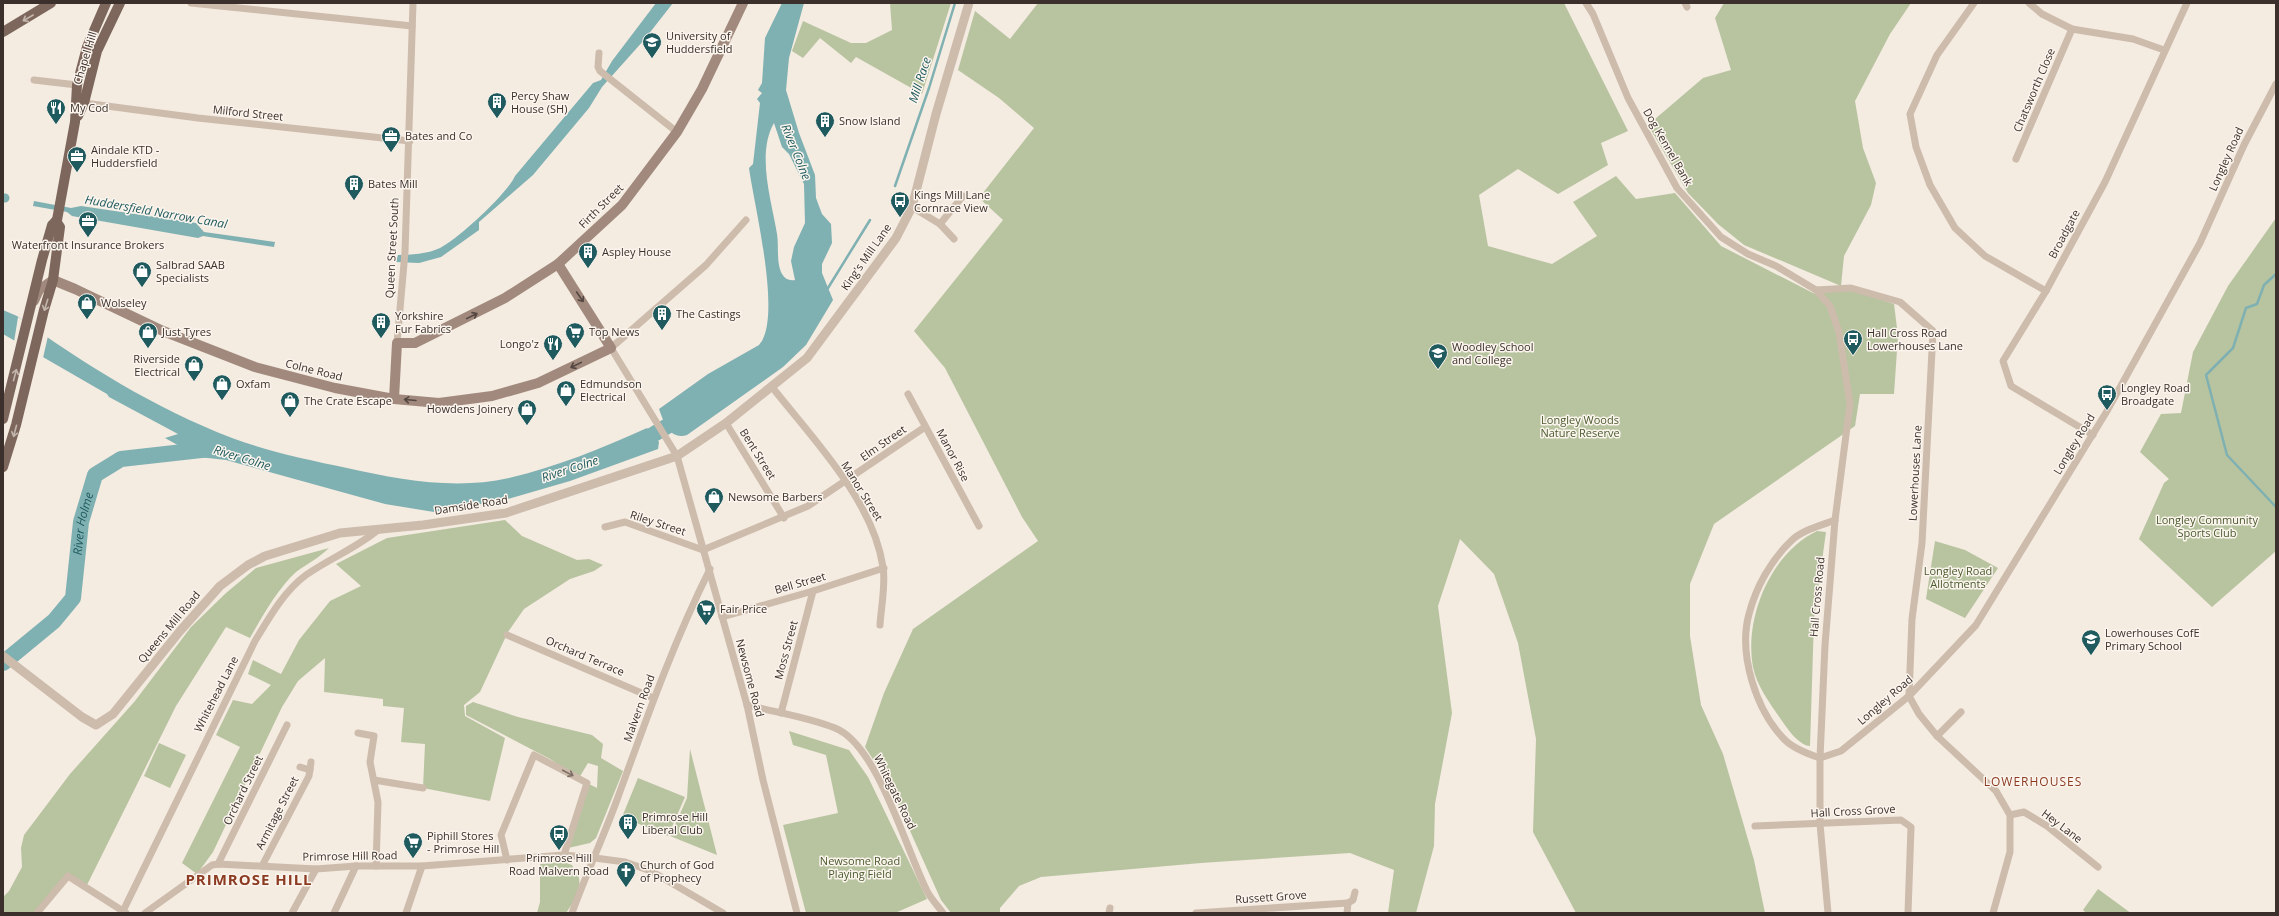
<svg xmlns="http://www.w3.org/2000/svg" width="2279" height="916" viewBox="0 0 2279 916" font-family="'Open Sans',sans-serif">
<style>
.green{fill:#b8c4a0}
.water{fill:#7fb0b2;fill-rule:evenodd}
.pier{fill:#f4ebe1}
.lines{fill:none;stroke-linecap:round;stroke-linejoin:round}
.stream{stroke:#7fb0b2;stroke-width:2.5}
.canal{stroke:#7fb0b2;stroke-width:9}
.river{stroke:#7fb0b2;stroke-width:16}
.minor{stroke:#cdbbac;stroke-width:7}
.tertiary{stroke:#cdbbac;stroke-width:9}
.secondary{stroke:#a18a7d;stroke-width:10}
.primary{stroke:#7d675c;stroke-width:10}
.oneway{stroke:#c2b5ac}
.oneway2{stroke:#544640}
.oneway3{stroke:#7d6f65}
.labels{text-anchor:middle;stroke-width:3;stroke-linejoin:round;paint-order:stroke}
.poi-label{font-size:11px;fill:#3b302b;stroke:#fbf5ee;text-anchor:start}
.street-label{font-size:11px;fill:#3b302b;stroke:#fbf5ee}
.park-label{font-size:11px;fill:#4a5a2e;stroke:#fbf5ee}
.water-label{font-size:12px;font-style:italic;fill:#1f5a5e;stroke:#fbf5ee}
.neighbourhood-label{font-size:12px;letter-spacing:1px;fill:#8c3b22;stroke:#fbf5ee}
.district-label{font-size:15px;font-weight:bold;letter-spacing:1px;fill:#8c3b22;stroke:#fbf5ee}
</style>
<rect width="100%" height="100%" fill="#f4ebe1"/>
<g class="green">
<polygon points="890,3 951,3 922,94 856,57 851,63 820,38 803,58 792,51 803,21 851,43 866,43 892,30"/>
<polygon points="1038,3 1564,3 1628,131 1601,143 1608,165 1558,194 1518,169 1479,195 1488,246 1552,264 1597,236 1573,202 1616,176 1636,199 1675,193 1721,246 1815,294 1849,289 1894,304 1898,336 1894,394 1860,394 1855,426 1714,524 1690,584 1690,636 1701,705 1723,754 1754,860 1765,913 1576,913 1533,832 1536,739 1518,643 1494,574 1460,539 1438,606 1452,713 1435,804 1434,846 1416,913 1388,913 1394,870 1350,853 1201,863 1041,877 1019,886 1000,908 1000,913 951,913 941,900 889,784 865,747 884,693 913,629 1038,541 1022,517 945,368 914,331 1003,220 979,198 1034,128 999,98 958,70 975,11 1010,39"/>
<polygon points="1724,3 1911,3 1890,34 1855,101 1863,148 1876,183 1871,205 1844,256 1841,286 1744,245 1718,224 1688,193 1648,125 1703,78 1731,70 1715,18"/>
<polygon points="2276,218 2276,551 2212,607 2139,539 2164,483 2169,479 2140,452 2161,414 2181,413 2193,352 2228,286"/>
<polygon points="505,520 522,536 577,560 589,559 603,565 594,571 570,579 524,609 508,632 480,692 464,705 465,716 505,738 490,801 423,788 425,744 401,742 404,708 383,706 383,699 324,692 325,658 298,681 282,707 213,852 197,874 182,863 240,747 216,735 233,700 252,704 271,685 248,674 253,660 281,674 299,640 330,601 361,586 336,564 387,538"/>
<path d="M1817,531L1826,532L1814,619L1810,746C1798,745 1787,728 1780,718C1769,702 1757,686 1753,667C1744,617 1771,553 1817,531Z"/>
<polygon points="1935,541 1965,550 1998,568 1965,618 1926,599"/>
<path d="M329,548C319,558 307,564 296,572C278,588 262,617 250,638L226,627L176,706L86,887L69,875L34,913H3V897L9,891L22,867L21,848L24,835L70,774L135,701L191,627L226,593L256,568Z"/>
<polygon points="473,702 518,717 592,735 603,744 601,758 623,771 596,838 590,843 568,848 589,784 597,788 598,766 588,763 579,778 550,759 466,715 466,706"/>
<polygon points="789,731 849,750 868,777 927,899 895,913 806,913 783,825 838,813 826,755 793,745"/>
<polygon points="159,743 186,755 170,788 144,776"/>
<polygon points="690,749 717,855 670,836 687,798"/>
<polygon points="638,778 685,797 668,836 622,817"/>
<polygon points="563,862 572,865 579,877 580,892 566,913 537,913 540,902 540,864"/>
<polygon points="2098,889 2128,911 2131,913 2086,913 2083,910"/>
</g>
<g class="water">
<path d="M656,3H673L644,40L602,87L589,108L533,175L479,222V230L441,257L419,263L396,262L398,255C411,255 427,254 440,248C457,240 508,193 515,176L593,83L601,80L612,61Z"/>
<path d="M782,3H804L789,58L786,90L799,133L815,175L816,198L822,214L831,224L832,243L822,264V273L833,300L806,345L783,367L687,435C670,440 664,423 659,409L708,374L759,345C783,319 754,205 749,168L753,164L760,103L757,99L762,93L758,90L762,83L765,38ZM774,123L782,147L789,154L804,184L805,223L794,247L791,261L795,280C789,281 785,279 782,274C776,263 779,246 777,234C772,202 756,154 774,123Z"/>
<polygon points="34,201 71,208 81,206 196,223 204,232 275,242 274,247 203,236 198,238 72,216 67,212 33,206"/>
<path d="M3,310L17,316C84,364 154,408 232,438C270,452 309,460 347,468C400,480 456,490 509,478C557,467 602,448 647,428L659,442L658,449L570,481L505,500L434,512L385,504L226,460L199,457L165,438L178,434L109,397L107,394L3,334Z"/>
</g>
<polygon class="pier" points="18,317 48,336 43,358 14,342"/>
<g class="lines">
<g class="stream">
<polyline points="895,186 929,88 955,3"/>
<polyline points="2276,274 2264,285 2257,304 2246,308 2233,348 2206,375 2227,455 2276,507"/>
<polyline points="828,288 870,220"/>
</g>
<polyline class="canal" points="3,198 5,198"/>
<g class="river">
<polyline points="634,446 686,415"/>
<path id="s1" d="M3,663L54,621L73,598L81,522L95,475L121,459L210,449"/>
</g>
<g class="minor">
<polyline points="191,3 412,26"/>
<polyline points="1586,3 1593,14 1628,98 1677,188 1721,237 1748,254 1776,266 1816,290 1830,306 1839,332 1850,404 1835,520 1825,645 1820,758 1820,824 1828,913"/>
<polyline points="1685,3 1687,7"/>
<polyline points="1974,3 1937,55 1910,114 1916,147 1930,185 1955,228 1985,256 2046,291"/>
<polyline points="2029,3 2042,14 2072,29 2133,39 2164,50"/>
<polyline points="599,53 598,67 600,71 677,132"/>
<polyline points="34,80 77,85"/>
<polyline points="84,103 198,118 410,141"/>
<polyline points="2016,159 2072,29"/>
<polyline points="912,207 940,224 954,239"/>
<polyline points="746,220 706,265 611,348 677,456 747,705 763,780 797,913"/>
<polyline points="940,224 963,196"/>
<polyline points="1816,290 1851,288 1900,302 1933,331 1922,543 1912,619 1909,696 1919,714 1937,736 1996,791 2010,815 2010,852 1993,913"/>
<polyline points="397,343 405,252 413,3"/>
<path d="M772,387C813,439 873,500 883,567C886,583 881,608 880,625"/>
<polyline points="908,394 979,526"/>
<polyline points="726,423 784,518"/>
<polyline points="2093,435 2011,386 2003,361 2046,291 2105,182 2187,3"/>
<polyline points="605,527 625,522 703,550 808,506 925,427"/>
<polyline points="722,617 813,591 884,568"/>
<polyline points="507,635 653,698"/>
<path d="M747,705C774,712 808,717 835,728C878,745 906,850 927,891C931,899 938,906 943,913"/>
<polyline points="781,713 813,591"/>
<polyline points="358,733 374,736 370,762 378,802 376,866"/>
<polyline points="1937,736 1961,712"/>
<polyline points="1820,758 1841,751 1909,696 1976,625 2107,411 2200,243 2244,145 2276,84"/>
<path d="M1820,758C1808,754 1794,749 1785,740C1756,711 1738,654 1749,614C1756,587 1771,560 1791,541C1802,530 1820,526 1835,520"/>
<polyline points="300,767 310,770"/>
<polyline points="374,780 423,788"/>
<polyline points="2010,815 2024,812 2047,826 2098,867"/>
<polyline points="1755,826 1901,820 1911,827 1908,913"/>
<polyline points="507,860 501,835 534,755 587,783 564,855"/>
<polyline points="218,864 287,725"/>
<polyline points="262,866 309,776 311,762"/>
<polyline points="37,913 68,876 126,913"/>
<path d="M122,913L255,641C269,618 284,591 306,575C330,558 357,548 379,529"/>
<polyline points="145,913 212,865 218,864 316,869 356,866 422,866 564,855 595,858 625,862 651,871 723,913"/>
<polyline points="292,913 316,869"/>
<polyline points="334,913 356,866"/>
<polyline points="406,913 422,866"/>
<path d="M572,913C586,874 604,836 618,797C646,720 673,643 710,569"/>
<polyline points="1109,913 1110,908"/>
<polyline points="1196,913 1348,903"/>
<polyline points="1347,913 1348,903 1353,900 1355,892"/>
</g>
<polyline class="tertiary" points="3,656 82,717 96,725 113,714 180,631 220,586 248,565 265,556 340,533 423,525 506,513 677,456 726,423 807,358 896,238 912,207 936,114 969,3"/>
<g class="secondary">
<polyline points="34,301 39,290 53,280 75,289 163,331 255,367 335,388 394,399 439,403 492,396 538,383 611,348 558,264"/>
<polyline points="394,399 397,343 415,343 505,298 558,264 622,205 677,132 702,89 743,3"/>
</g>
<g class="primary">
<polyline points="3,32 51,3"/>
<polyline points="78,116 84,103 97,51 120,3"/>
<polyline points="3,419 42,260 52,225 57,220 75,122 77,85 87,47 106,3"/>
<polyline points="3,467 16,425 44,310 53,280 60,227 56,221"/>
</g>
</g>
<defs><path id="oneway-shaft" d="M-6 0H5M1.5-3L5.5 0L1.5 3" fill="none" stroke-width="1.6" stroke-linecap="round" stroke-linejoin="round"/></defs>
<g class="oneway">
<use href="#oneway-shaft" transform="translate(28 18) rotate(150)"/>
<use href="#oneway-shaft" transform="translate(46 305) rotate(107)"/>
<use href="#oneway-shaft" transform="translate(15 375) rotate(-75)"/>
<use href="#oneway-shaft" transform="translate(15 431) rotate(105)"/>
</g>
<g class="oneway2">
<use href="#oneway-shaft" transform="translate(580 297) rotate(56)"/>
<use href="#oneway-shaft" transform="translate(472 316) rotate(-26)"/>
<use href="#oneway-shaft" transform="translate(576 365) rotate(154)"/>
<use href="#oneway-shaft" transform="translate(410 400) rotate(-175)"/>
</g>
<use class="oneway3" href="#oneway-shaft" transform="translate(568 773) rotate(28)"/>
<defs>
<symbol id="university-pin" viewBox="-11 -11 22 30"><path d="M0 17L-7.5 6A9.5 9.5 0 1 1 7.5 6Z" fill="#1f5a5e" stroke="#fbf5ee"/><path d="M0-5L7-2L0 1L-7-2ZM-4 1L0 2.5L4 1V4Q0 6-4 4Z" fill="#fff"/></symbol>
<symbol id="building-pin" viewBox="-11 -11 22 30"><path d="M0 17L-7.5 6A9.5 9.5 0 1 1 7.5 6Z" fill="#1f5a5e" stroke="#fbf5ee"/><path d="M-4-6H4V6H1V3H-1V6H-4ZM-2.5-4.3h1.7v1.8h-1.7ZM.8-4.3h1.7v1.8H.8ZM-2.5-1h1.7V.8h-1.7ZM.8-1h1.7V.8H.8Z" fill="#fff"/></symbol>
<symbol id="restaurant-pin" viewBox="-11 -11 22 30"><path d="M0 17L-7.5 6A9.5 9.5 0 1 1 7.5 6Z" fill="#1f5a5e" stroke="#fbf5ee"/><path d="M-5-6h1v4h1v-4h1v4h1v-4h1v5L-1.5 .5V6h-2V.5L-5-1ZM5-6V6H3V1.5H1.5Q1.5-4 5-6Z" fill="#fff"/></symbol>
<symbol id="office-pin" viewBox="-11 -11 22 30"><path d="M0 17L-7.5 6A9.5 9.5 0 1 1 7.5 6Z" fill="#1f5a5e" stroke="#fbf5ee"/><path d="M-6-3h4V-5.5h4V-3h4V5H-6ZM-1-4.5V-3h2v-1.5ZM-6 0V1H6V0Z" fill="#fff"/></symbol>
<symbol id="bus-pin" viewBox="-11 -11 22 30"><path d="M0 17L-7.5 6A9.5 9.5 0 1 1 7.5 6Z" fill="#1f5a5e" stroke="#fbf5ee"/><path d="M-5-6H5V4H4V6H2V4H-2V6H-4V4H-5ZM-3.5-4V0h7V-4ZM-3.5 1.2v1.5H-2V1.2ZM2 1.2v1.5H3.5V1.2Z" fill="#fff"/></symbol>
<symbol id="shop-pin" viewBox="-11 -11 22 30"><path d="M0 17L-7.5 6A9.5 9.5 0 1 1 7.5 6Z" fill="#1f5a5e" stroke="#fbf5ee"/><path d="M-5-2.5h2.3a2.7 3.5 0 0 1 5.4 0H5L5.5 6h-11ZM-1.5-2.5h3a1.5 2.3 0 0 0-3 0Z" fill="#fff"/></symbol>
<symbol id="supermarket-pin" viewBox="-11 -11 22 30"><path d="M0 17L-7.5 6A9.5 9.5 0 1 1 7.5 6Z" fill="#1f5a5e" stroke="#fbf5ee"/><path d="M-6-5.5h2.5l.6 2H6L4.5 2H-2.5L-4.4-4H-6ZM-1.5 3.2a1.3 1.3 0 1 0 .1 0ZM3 3.2a1.3 1.3 0 1 0 .1 0Z" fill="#fff"/></symbol>
<symbol id="school-pin" viewBox="-11 -11 22 30"><path d="M0 17L-7.5 6A9.5 9.5 0 1 1 7.5 6Z" fill="#1f5a5e" stroke="#fbf5ee"/><path d="M0-5L7-2L0 1L-7-2ZM-4 1L0 2.5L4 1V4Q0 6-4 4Z" fill="#fff"/></symbol>
<symbol id="church-pin" viewBox="-11 -11 22 30"><path d="M0 17L-7.5 6A9.5 9.5 0 1 1 7.5 6Z" fill="#1f5a5e" stroke="#fbf5ee"/><path d="M-1.2-6h2.4v3.5h3.3v2.4h-3.3V6h-2.4V-.1h-3.3v-2.4h3.3Z" fill="#fff"/></symbol>
</defs>
<g fill-rule="evenodd">
<use href="#university-pin" x="641" y="31" width="22" height="30"/>
<use href="#building-pin" x="486" y="91" width="22" height="30"/>
<use href="#restaurant-pin" x="45" y="97" width="22" height="30"/>
<use href="#building-pin" x="814" y="110" width="22" height="30"/>
<use href="#office-pin" x="380" y="125" width="22" height="30"/>
<use href="#office-pin" x="66" y="145" width="22" height="30"/>
<use href="#building-pin" x="343" y="173" width="22" height="30"/>
<use href="#bus-pin" x="889" y="190" width="22" height="30"/>
<use href="#office-pin" x="77" y="210" width="22" height="30"/>
<use href="#building-pin" x="577" y="241" width="22" height="30"/>
<use href="#shop-pin" x="131" y="260" width="22" height="30"/>
<use href="#shop-pin" x="76" y="292" width="22" height="30"/>
<use href="#building-pin" x="651" y="303" width="22" height="30"/>
<use href="#building-pin" x="370" y="311" width="22" height="30"/>
<use href="#shop-pin" x="137" y="321" width="22" height="30"/>
<use href="#supermarket-pin" x="564" y="321" width="22" height="30"/>
<use href="#bus-pin" x="1842" y="328" width="22" height="30"/>
<use href="#restaurant-pin" x="542" y="333" width="22" height="30"/>
<use href="#school-pin" x="1427" y="342" width="22" height="30"/>
<use href="#shop-pin" x="183" y="354" width="22" height="30"/>
<use href="#shop-pin" x="211" y="373" width="22" height="30"/>
<use href="#shop-pin" x="555" y="379" width="22" height="30"/>
<use href="#bus-pin" x="2096" y="383" width="22" height="30"/>
<use href="#shop-pin" x="279" y="390" width="22" height="30"/>
<use href="#shop-pin" x="516" y="398" width="22" height="30"/>
<use href="#shop-pin" x="703" y="486" width="22" height="30"/>
<use href="#supermarket-pin" x="695" y="598" width="22" height="30"/>
<use href="#school-pin" x="2080" y="628" width="22" height="30"/>
<use href="#building-pin" x="617" y="812" width="22" height="30"/>
<use href="#bus-pin" x="548" y="823" width="22" height="30"/>
<use href="#supermarket-pin" x="402" y="831" width="22" height="30"/>
<use href="#church-pin" x="615" y="860" width="22" height="30"/>
</g>
<g class="labels">
<g class="poi-label">
<text x="666" y="40">University of<tspan x="666" dy="13">Huddersfield</tspan></text>
<text x="511" y="100">Percy Shaw<tspan x="511" dy="13">House (SH)</tspan></text>
<text x="70" y="112">My Cod</text>
<text x="839" y="125">Snow Island</text>
<text x="405" y="140">Bates and Co</text>
<text x="91" y="154">Aindale KTD -<tspan x="91" dy="13">Huddersfield</tspan></text>
<text x="368" y="188">Bates Mill</text>
<text x="914" y="199">Kings Mill Lane<tspan x="914" dy="13">Cornrace View</tspan></text>
<text x="88" y="249" text-anchor="middle">Waterfront Insurance Brokers</text>
<text x="602" y="256">Aspley House</text>
<text x="156" y="269">Salbrad SAAB<tspan x="156" dy="13">Specialists</tspan></text>
<text x="101" y="307">Wolseley</text>
<text x="676" y="318">The Castings</text>
<text x="395" y="320">Yorkshire<tspan x="395" dy="13">Fur Fabrics</tspan></text>
<text x="162" y="336">Just Tyres</text>
<text x="589" y="336">Top News</text>
<text x="1867" y="337">Hall Cross Road<tspan x="1867" dy="13">Lowerhouses Lane</tspan></text>
<text x="539" y="348" text-anchor="end">Longo'z</text>
<text x="1452" y="351">Woodley School<tspan x="1452" dy="13">and College</tspan></text>
<text x="180" y="363" text-anchor="end">Riverside<tspan x="180" dy="13">Electrical</tspan></text>
<text x="236" y="388">Oxfam</text>
<text x="580" y="388">Edmundson<tspan x="580" dy="13">Electrical</tspan></text>
<text x="2121" y="392">Longley Road<tspan x="2121" dy="13">Broadgate</tspan></text>
<text x="304" y="405">The Crate Escape</text>
<text x="513" y="413" text-anchor="end">Howdens Joinery</text>
<text x="728" y="501">Newsome Barbers</text>
<text x="720" y="613">Fair Price</text>
<text x="2105" y="637">Lowerhouses CofE<tspan x="2105" dy="13">Primary School</tspan></text>
<text x="642" y="821">Primrose Hill<tspan x="642" dy="13">Liberal Club</tspan></text>
<text x="427" y="840">Piphill Stores<tspan x="427" dy="13">- Primrose Hill</tspan></text>
<text x="559" y="862" text-anchor="middle">Primrose Hill<tspan x="559" dy="13">Road Malvern Road</tspan></text>
<text x="640" y="869">Church of God<tspan x="640" dy="13">of Prophecy</tspan></text>
</g>
<g class="street-label">
<text transform="translate(85 58) rotate(-73)" y="4">Chapel Hill</text>
<text transform="translate(2034 90) rotate(-67)" y="4">Chatsworth Close</text>
<text transform="translate(248 113) rotate(6)" y="4">Milford Street</text>
<text transform="translate(1668 147) rotate(60)" y="4">Dog Kennel Bank</text>
<text transform="translate(2226 159) rotate(-66)" y="4">Longley Road</text>
<text transform="translate(601 206) rotate(-45)" y="4">Firth Street</text>
<text transform="translate(2064 234) rotate(-62)" y="4">Broadgate</text>
<text transform="translate(392 248) rotate(-87)" y="4">Queen Street South</text>
<text transform="translate(866 257) rotate(-55)" y="4">King's Mill Lane</text>
<text transform="translate(314 370) rotate(14)" y="4">Colne Road</text>
<text transform="translate(883 443) rotate(-35)" y="4">Elm Street</text>
<text transform="translate(2074 444) rotate(-59)" y="4">Longley Road</text>
<text transform="translate(758 454) rotate(58)" y="4">Bent Street</text>
<text transform="translate(953 455) rotate(62)" y="4">Manor Rise</text>
<text transform="translate(1915 473) rotate(-87)" y="4">Lowerhouses Lane</text>
<text transform="translate(862 491) rotate(58)" y="4">Manor Street</text>
<text transform="translate(471 505) rotate(-9)" y="4">Damside Road</text>
<text transform="translate(658 523) rotate(18)" y="4">Riley Street</text>
<text transform="translate(800 583) rotate(-16)" y="4">Bell Street</text>
<text transform="translate(1817 597) rotate(-85)" y="4">Hall Cross Road</text>
<text transform="translate(169 627) rotate(-50)" y="4">Queens Mill Road</text>
<text transform="translate(786 650) rotate(-75)" y="4">Moss Street</text>
<text transform="translate(585 656) rotate(23)" y="4">Orchard Terrace</text>
<text transform="translate(750 678) rotate(75)" y="4">Newsome Road</text>
<text transform="translate(216 694) rotate(-63)" y="4">Whitehead Lane</text>
<text transform="translate(1885 700) rotate(-41)" y="4">Longley Road</text>
<text transform="translate(639 708) rotate(-70)" y="4">Malvern Road</text>
<text transform="translate(243 790) rotate(-64)" y="4">Orchard Street</text>
<text transform="translate(895 792) rotate(64)" y="4">Whitegate Road</text>
<text transform="translate(1853 811) rotate(-3)" y="4">Hall Cross Grove</text>
<text transform="translate(277 813) rotate(-63)" y="4">Armitage Street</text>
<text transform="translate(2062 826) rotate(37)" y="4">Hey Lane</text>
<text transform="translate(350 856) rotate(-1)" y="4">Primrose Hill Road</text>
<text transform="translate(1271 897) rotate(-4)" y="4">Russett Grove</text>
</g>
<g class="park-label">
<text x="1580" y="424">Longley Woods<tspan x="1580" dy="13">Nature Reserve</tspan></text>
<text x="2207" y="524">Longley Community<tspan x="2207" dy="13">Sports Club</tspan></text>
<text x="1958" y="575">Longley Road<tspan x="1958" dy="13">Allotments</tspan></text>
<text x="860" y="865">Newsome Road<tspan x="860" dy="13">Playing Field</tspan></text>
</g>
<g class="water-label">
<text transform="translate(920 80) rotate(-72)" y="4">Mill Race</text>
<text transform="translate(796 152) rotate(68)" y="4">River Colne</text>
<text transform="translate(156 212) rotate(10)" y="4">Huddersfield Narrow Canal</text>
<text transform="translate(242 458) rotate(17)" y="4">River Colne</text>
<text transform="translate(570 469) rotate(-18)" y="4">River Colne</text>
<text dy="4" stroke="none"><textPath href="#s1" startOffset="171">River Holme</textPath></text>
</g>
<g class="neighbourhood-label">
<text x="2033" y="786">LOWERHOUSES</text>
</g>
<g class="district-label">
<text x="249" y="885">PRIMROSE HILL</text>
</g>
</g>
<rect width="2279" height="916" fill="none" stroke="#3b302b" stroke-width="8"/>
</svg>
